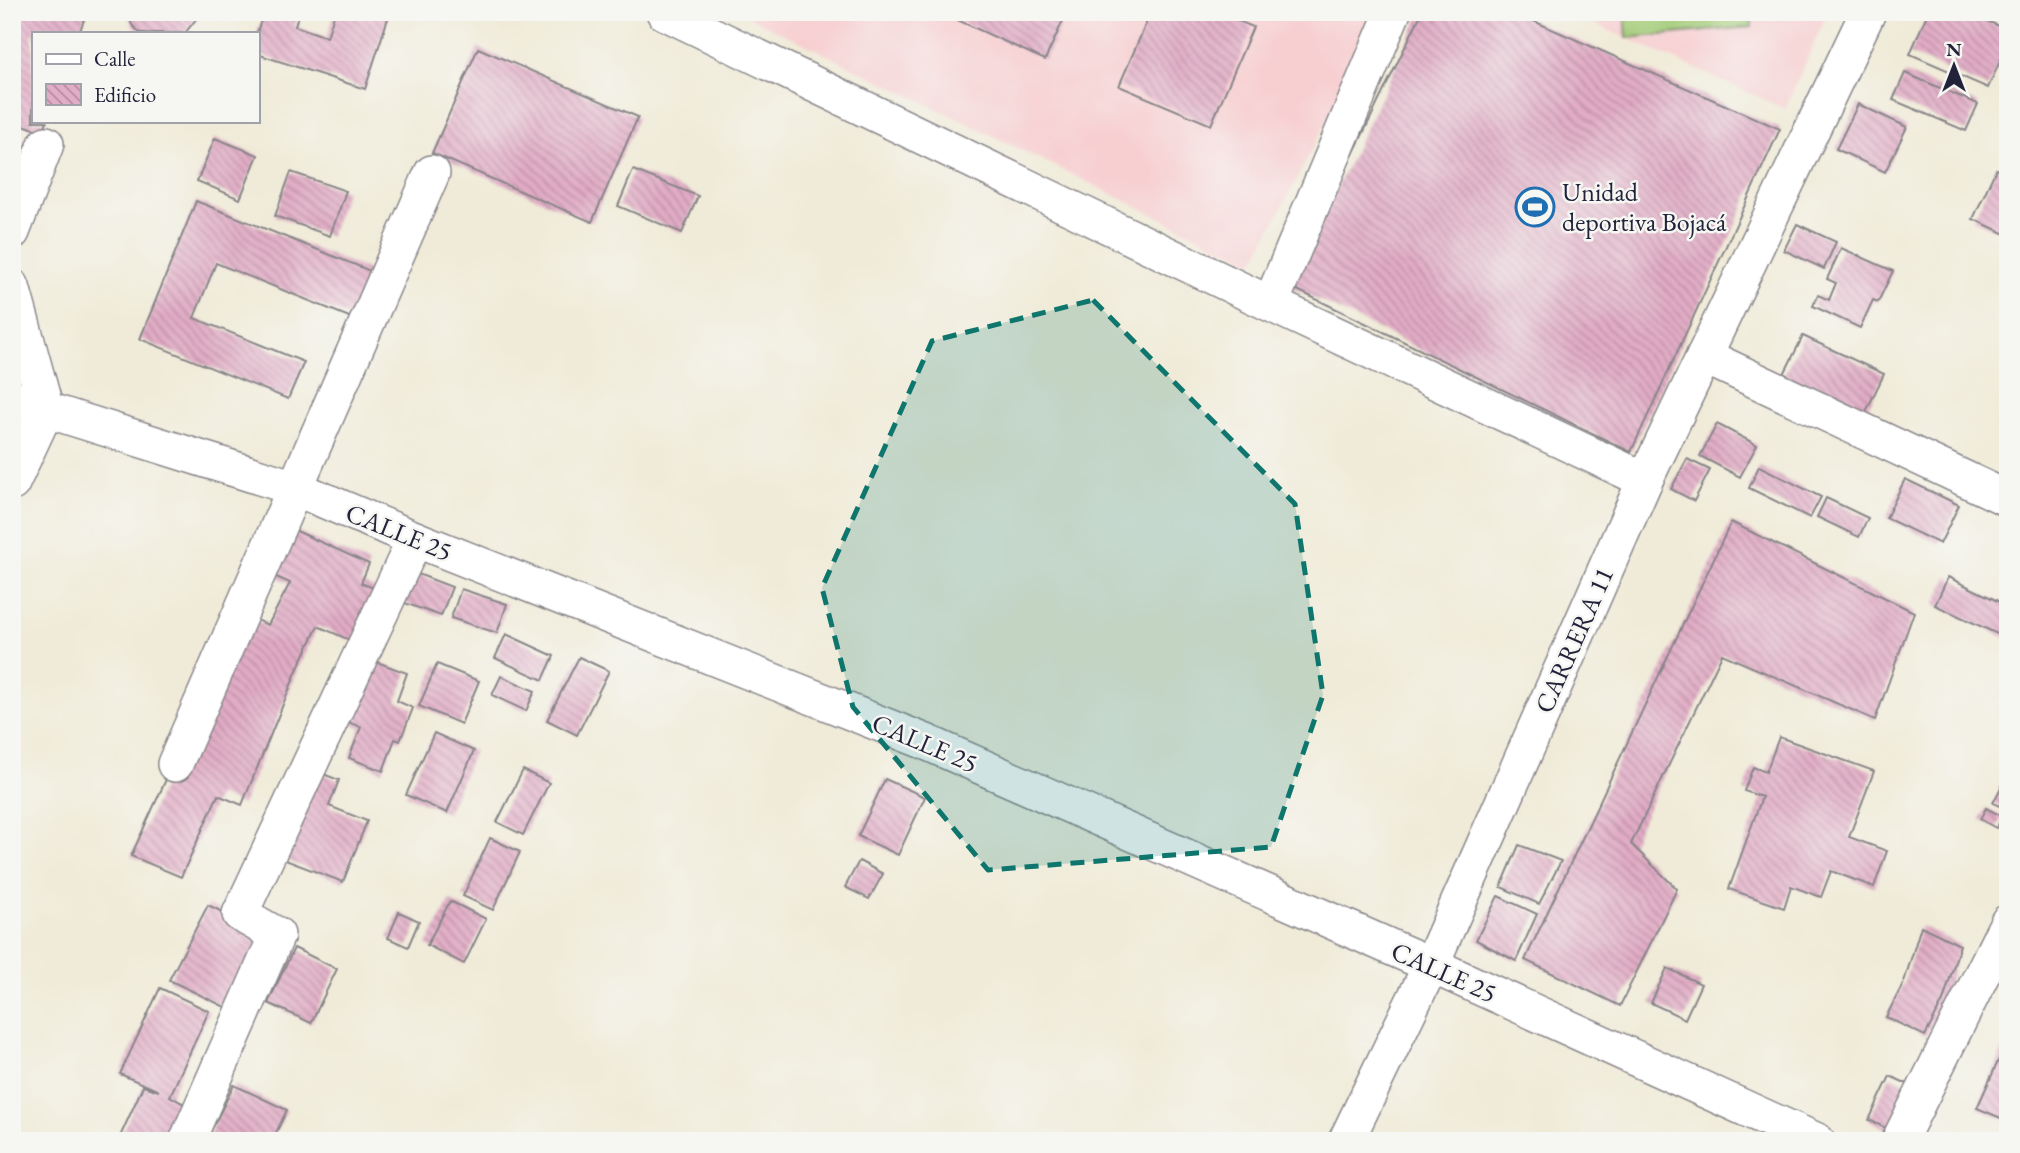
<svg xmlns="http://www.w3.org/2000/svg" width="2020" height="1153" viewBox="0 0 2020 1153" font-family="'EB Garamond',serif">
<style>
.built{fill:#f7cfd1}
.green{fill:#a2cb76;stroke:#627658;stroke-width:2}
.building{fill:url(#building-back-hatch)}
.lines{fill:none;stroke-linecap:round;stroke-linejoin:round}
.minor-casing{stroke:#89868a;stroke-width:38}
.minor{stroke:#fff;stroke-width:35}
.marked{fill:#0f766e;fill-opacity:0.2;stroke:#0f766e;stroke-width:5;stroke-dasharray:14 9;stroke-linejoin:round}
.labels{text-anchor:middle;stroke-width:5;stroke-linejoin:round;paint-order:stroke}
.poi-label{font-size:26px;fill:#22223b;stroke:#f6f6f2;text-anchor:start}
.street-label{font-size:26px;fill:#22223b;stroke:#f6f6f2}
</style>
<defs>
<pattern id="building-back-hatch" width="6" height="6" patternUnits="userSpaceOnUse" patternTransform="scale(1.75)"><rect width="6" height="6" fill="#e2adc6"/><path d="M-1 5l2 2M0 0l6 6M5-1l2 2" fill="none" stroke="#b78ca2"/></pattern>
</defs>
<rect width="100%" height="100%" fill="#f6f6f2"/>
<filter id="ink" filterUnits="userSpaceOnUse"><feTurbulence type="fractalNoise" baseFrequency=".0143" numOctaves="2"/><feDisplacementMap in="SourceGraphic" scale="14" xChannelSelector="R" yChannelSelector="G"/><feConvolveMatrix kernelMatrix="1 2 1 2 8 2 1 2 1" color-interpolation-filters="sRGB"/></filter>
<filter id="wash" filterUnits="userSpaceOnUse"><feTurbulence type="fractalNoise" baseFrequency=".00686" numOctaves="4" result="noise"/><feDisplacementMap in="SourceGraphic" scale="28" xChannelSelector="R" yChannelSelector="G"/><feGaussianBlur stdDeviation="1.57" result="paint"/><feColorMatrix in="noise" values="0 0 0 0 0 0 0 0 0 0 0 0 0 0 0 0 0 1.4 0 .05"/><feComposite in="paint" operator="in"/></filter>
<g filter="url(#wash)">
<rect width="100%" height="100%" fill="#f0ebd8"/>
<g class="built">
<polygon points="739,12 1384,12 1253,263"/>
<polygon points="1568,12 1828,12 1785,109"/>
</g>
<polygon class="green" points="1625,12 1751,12 1752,27 1627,38"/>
<g id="blocks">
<g class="building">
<polygon points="12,12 87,12 79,33 33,33 33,121 47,121 43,132 12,121"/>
<polygon points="127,12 197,12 197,18 185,33 140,33 132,25"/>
<polygon points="264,12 299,12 295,26 327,37 335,12 390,12 365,89 257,54 257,32"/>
<polygon points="953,12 1067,12 1045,60 951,17"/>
<polygon points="1151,12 1217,12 1253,27 1211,125 1119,86"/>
<polygon points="1422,12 1513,12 1780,129 1631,452 1289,286"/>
<polygon points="1928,12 1967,12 2008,30 2008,43 1988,88 1910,54"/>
<polygon points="478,48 638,117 592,222 432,153"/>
<polygon points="1905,73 1978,104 1966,131 1893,100"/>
<polygon points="1858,104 1907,127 1885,172 1836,149"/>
<polygon points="215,138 258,155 240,199 197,181"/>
<polygon points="1996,169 2008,175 2008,235 1973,219"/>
<polygon points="633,170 698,196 682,233 618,206"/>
<polygon points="291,172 346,191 330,236 275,216"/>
<polygon points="196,201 373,272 354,319 216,263 194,318 304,362 288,399 140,339"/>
<polygon points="1797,224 1836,242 1824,269 1784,250"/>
<polygon points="1841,248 1893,271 1878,302 1873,300 1860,328 1813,306 1818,295 1829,300 1836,283 1827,279"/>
<polygon points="1803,336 1884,374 1863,418 1781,380"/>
<polygon points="1717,424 1757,445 1740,477 1700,456"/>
<polygon points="1687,459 1710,470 1694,501 1671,489"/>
<polygon points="1759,466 1821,497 1810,518 1749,488"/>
<polygon points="1905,479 1959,505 1940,544 1886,518"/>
<polygon points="1826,498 1868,518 1859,537 1817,517"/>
<polygon points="268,518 369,564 361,583 378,590 354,642 318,626 297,670 242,805 218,795 181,877 131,856 169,773 227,607 268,625 290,583 247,564"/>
<polygon points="1731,522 1914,612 1875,720 1722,654 1631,844 1677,889 1620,1006 1525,960"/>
<polygon points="410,571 452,587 441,616 399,601"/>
<polygon points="1948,577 2008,606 2008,639 1935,605"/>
<polygon points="461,589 507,604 497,633 451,618"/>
<polygon points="506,634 554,656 543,680 495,658"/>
<polygon points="579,657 609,671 577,735 547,720"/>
<polygon points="369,659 407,673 397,701 413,708 400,741 395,739 383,771 349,758 361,727 340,719"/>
<polygon points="437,664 479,681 461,724 419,706"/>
<polygon points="501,676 535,691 526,711 492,695"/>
<polygon points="434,733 474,751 447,813 406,795"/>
<polygon points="1779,737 1874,771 1849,837 1887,851 1874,887 1831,871 1821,897 1791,886 1784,908 1729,889 1762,797 1744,791 1753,767 1766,772"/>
<polygon points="523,770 549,783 523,835 497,822"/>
<polygon points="318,772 339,780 329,806 367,821 343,882 280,858"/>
<polygon points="2008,774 2008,810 1993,803"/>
<polygon points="885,779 925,797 898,855 858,836"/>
<polygon points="1986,808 2003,817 1996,828 1980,819"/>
<polygon points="490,838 520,852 493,910 463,896"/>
<polygon points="1519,845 1561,861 1539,904 1501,887"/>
<polygon points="859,861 883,874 869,899 845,887"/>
<polygon points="1498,896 1537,914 1516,961 1476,940"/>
<polygon points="450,901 486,919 464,964 427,945"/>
<polygon points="208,905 264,932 227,1008 169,980"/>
<polygon points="399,912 419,921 408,947 388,938"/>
<polygon points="1921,926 1960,945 1943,1001 1925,1036 1886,1017 1904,982"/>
<polygon points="294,948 337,969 311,1023 268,1003"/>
<polygon points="1667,968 1701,984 1685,1019 1651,1003"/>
<polygon points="160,988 209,1011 170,1096 189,1107 174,1141 118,1141 143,1086 159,1091 120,1074"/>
<polygon points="2004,1048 2008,1050 2008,1121 1977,1108"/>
<polygon points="1890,1076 1921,1090 1900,1135 1869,1120"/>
<polygon points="234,1085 287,1110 272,1141 206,1141"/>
</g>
</g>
</g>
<g filter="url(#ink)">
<use href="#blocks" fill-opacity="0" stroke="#89868a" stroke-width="2"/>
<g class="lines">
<defs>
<g id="minor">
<polyline points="664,12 1239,289 1645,480"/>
<polyline points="12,232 46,144"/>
<polyline points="12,287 46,410 12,483"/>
<polyline points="1271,303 1393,12"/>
<polyline points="1704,356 2008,499"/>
<polyline points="12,399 295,488 415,539 926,742 1431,965 1817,1141"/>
<polyline points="175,764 432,173"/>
<polyline points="187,1141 277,935 240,914 415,539"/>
<polyline points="1346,1141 1431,965 1645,480 1868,12"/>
<polyline points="1899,1141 2008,922"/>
</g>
</defs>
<use href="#minor" class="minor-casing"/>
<use href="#minor" class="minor"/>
</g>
</g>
<path class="marked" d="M1093,300L1295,504L1323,695L1271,847L988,870L853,707L822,588L932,341Z"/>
<defs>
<symbol id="stadium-ring" viewBox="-11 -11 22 22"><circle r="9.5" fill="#f6f6f2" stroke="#1f6fb2" stroke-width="1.5"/><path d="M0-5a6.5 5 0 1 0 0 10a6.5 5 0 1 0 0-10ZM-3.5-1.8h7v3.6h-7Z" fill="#1f6fb2"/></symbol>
</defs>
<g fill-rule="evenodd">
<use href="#stadium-ring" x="1513" y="185" width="44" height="44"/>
</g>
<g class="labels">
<g class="poi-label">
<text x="1562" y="201">Unidad<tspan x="1562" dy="30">deportiva Bojacá</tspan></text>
</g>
<g class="street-label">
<text transform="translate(399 532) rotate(22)" y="9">CALLE 25</text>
<text transform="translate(1574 640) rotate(-66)" y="9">CARRERA 11</text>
<text transform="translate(925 743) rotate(23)" y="9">CALLE 25</text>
<text transform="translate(1444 972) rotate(24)" y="9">CALLE 25</text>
</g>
</g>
<rect width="2020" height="1153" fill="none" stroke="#f6f6f2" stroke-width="42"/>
<rect x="32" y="32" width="228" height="91" fill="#f6f6f2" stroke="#a1a1a9" stroke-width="2"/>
<rect x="46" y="54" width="35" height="10" fill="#ffffff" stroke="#a1a1a9" stroke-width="2"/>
<text x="94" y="66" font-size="21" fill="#22223b">Calle</text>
<rect x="46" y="84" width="35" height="21" fill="url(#building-back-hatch)" stroke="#a1a1a9" stroke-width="2"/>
<text x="94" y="102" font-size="21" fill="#22223b">Edificio</text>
<g transform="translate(1954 66)" stroke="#f6f6f2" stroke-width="5" paint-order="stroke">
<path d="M0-5L12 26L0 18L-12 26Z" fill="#22223b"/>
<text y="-10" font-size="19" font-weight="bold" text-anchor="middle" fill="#22223b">N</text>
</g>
</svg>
